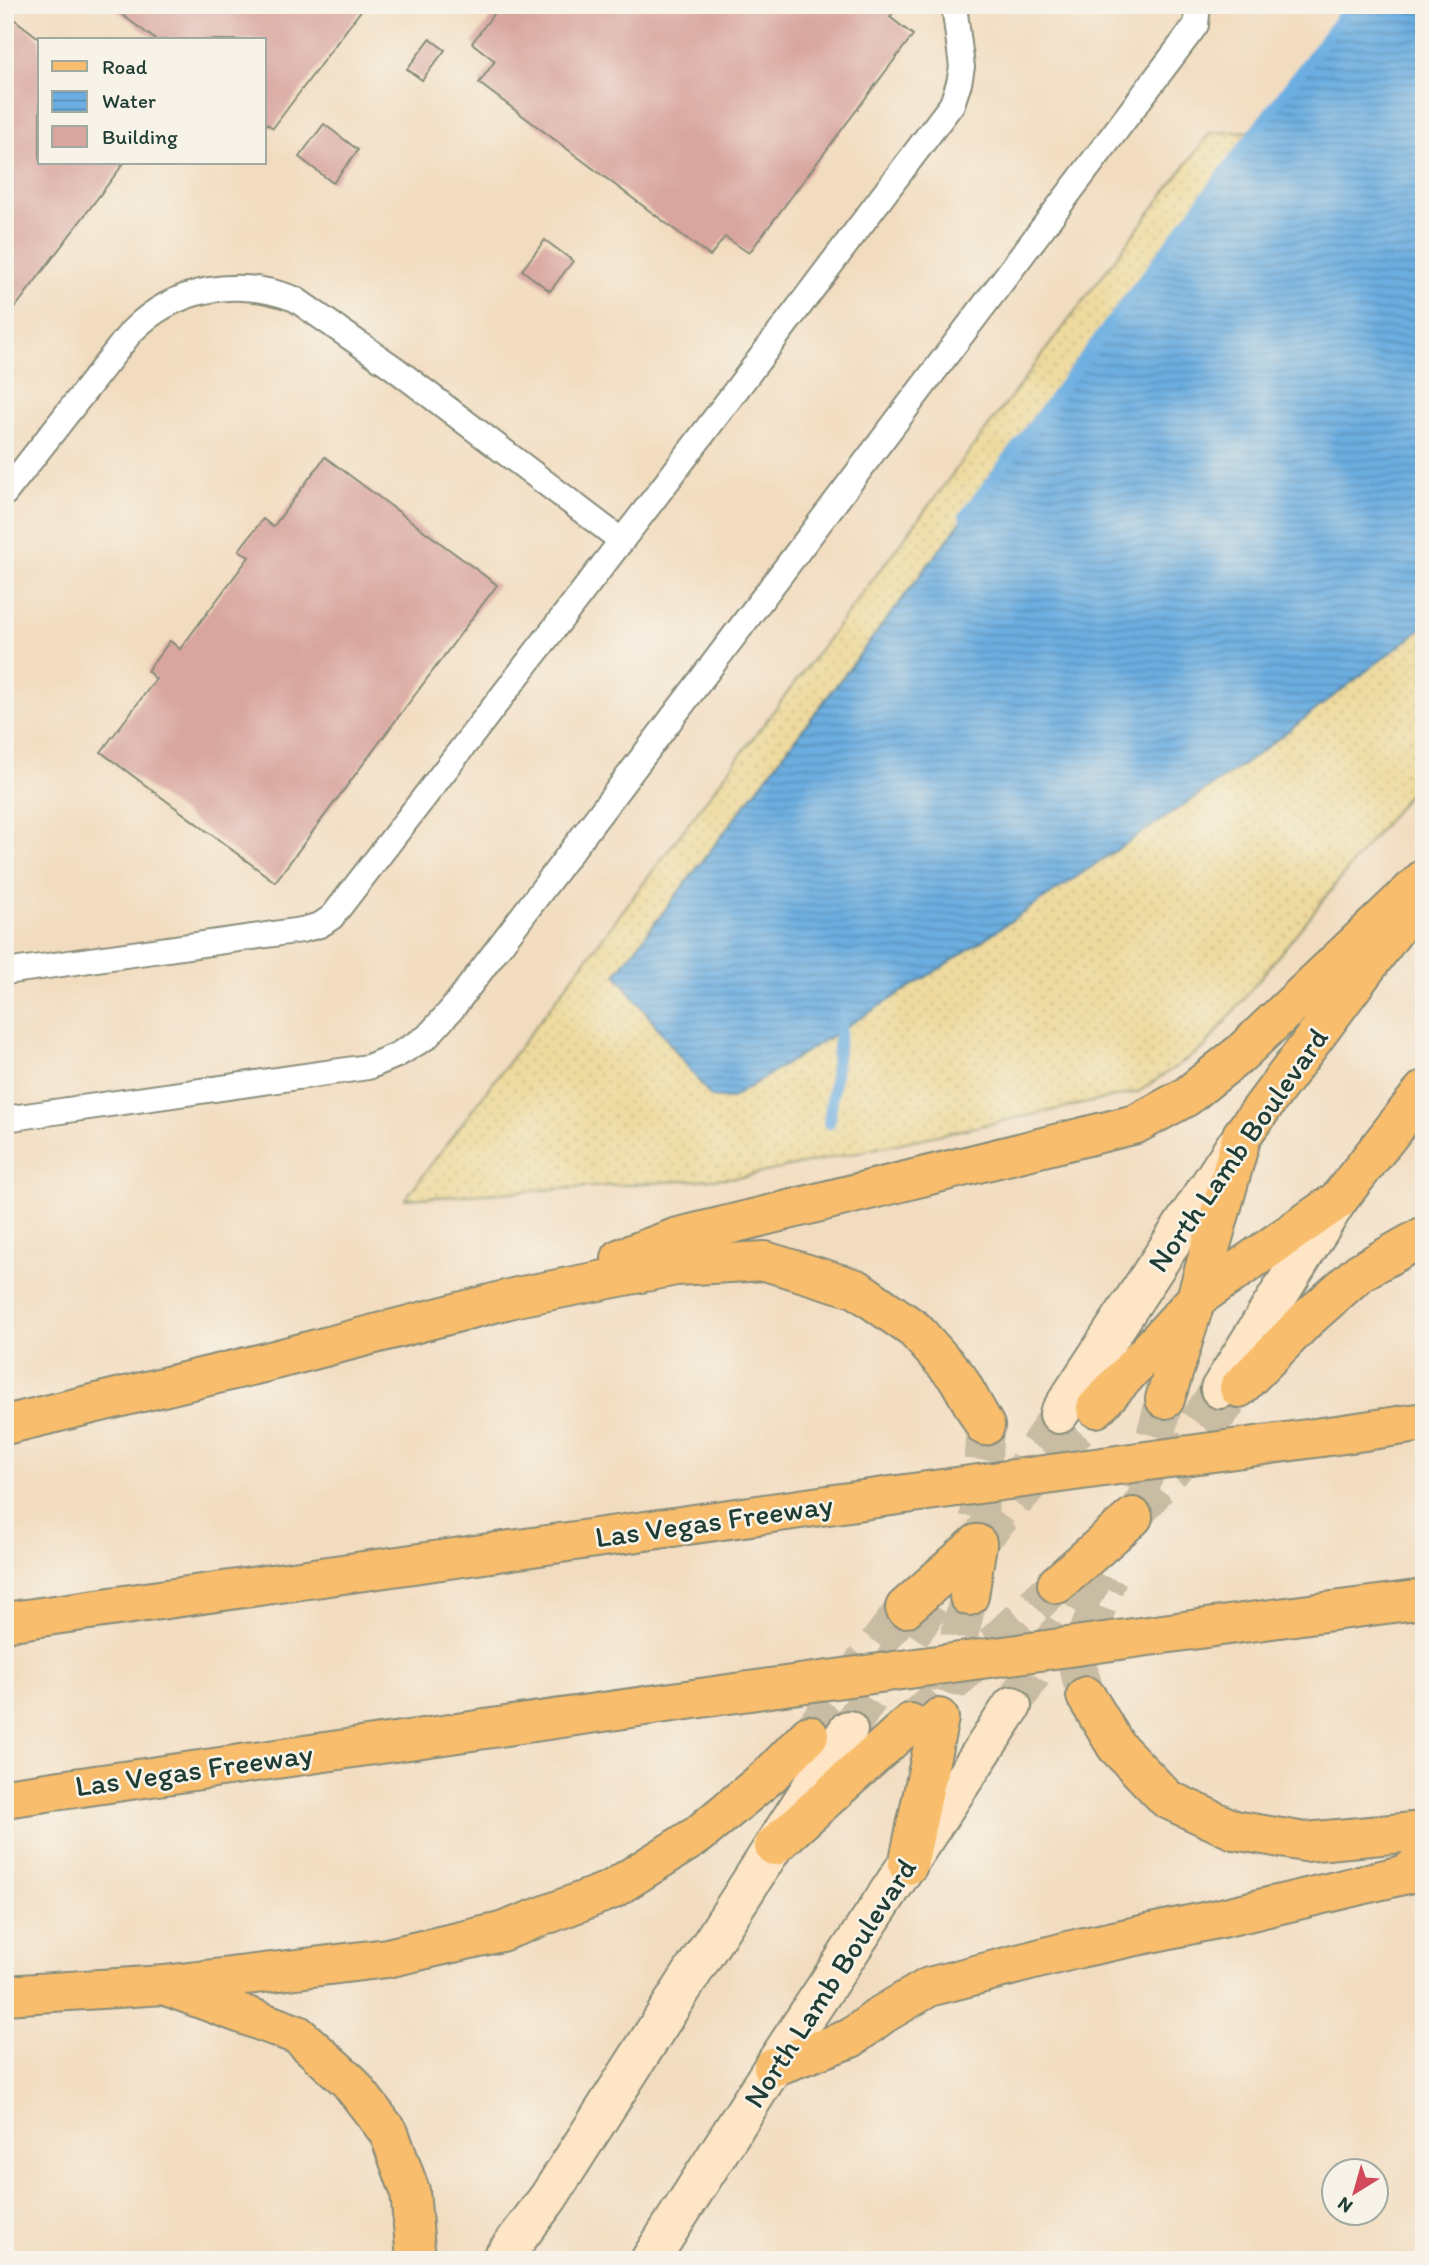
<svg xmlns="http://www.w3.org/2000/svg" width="1429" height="2265" viewBox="0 0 1429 2265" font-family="Itim,sans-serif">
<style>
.sand{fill:url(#sand-dots);stroke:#868c69;stroke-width:2}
.water{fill:url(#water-rules);stroke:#46768a;stroke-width:2}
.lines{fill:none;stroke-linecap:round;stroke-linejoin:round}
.stream{stroke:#6caee1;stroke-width:12}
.building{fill:#d8a59f}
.secondary-tunnel{stroke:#c8bca3;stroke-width:38;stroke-dasharray:38 19;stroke-linecap:butt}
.motorway-tunnel{stroke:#c8bca3;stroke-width:38;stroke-dasharray:38 19;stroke-linecap:butt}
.service-casing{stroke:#888c7a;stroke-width:28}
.secondary-casing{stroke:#888c7a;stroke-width:42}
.primary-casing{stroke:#888c7a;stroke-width:42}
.motorway-casing{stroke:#888c7a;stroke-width:42}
.service{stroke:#fff;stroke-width:24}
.secondary{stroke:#fde5c5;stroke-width:38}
.primary{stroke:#f9be6d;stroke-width:38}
.motorway{stroke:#f9be6d;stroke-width:38}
.motorway-bridge-casing{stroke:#888c7a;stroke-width:42;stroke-linecap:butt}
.motorway-bridge{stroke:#f9be6d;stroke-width:38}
.labels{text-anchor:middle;stroke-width:5;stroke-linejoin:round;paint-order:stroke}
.street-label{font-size:30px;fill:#1f3d34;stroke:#f7f3e8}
</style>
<defs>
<pattern id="sand-dots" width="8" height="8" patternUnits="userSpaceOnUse" patternTransform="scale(1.75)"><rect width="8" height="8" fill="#eeda9e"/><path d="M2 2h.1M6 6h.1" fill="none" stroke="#ccbc89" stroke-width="1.8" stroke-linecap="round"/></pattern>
<pattern id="water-rules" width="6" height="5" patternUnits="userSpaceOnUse" patternTransform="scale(1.75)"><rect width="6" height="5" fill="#6caee1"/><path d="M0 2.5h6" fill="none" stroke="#588fb7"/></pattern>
</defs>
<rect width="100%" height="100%" fill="#f7f3e8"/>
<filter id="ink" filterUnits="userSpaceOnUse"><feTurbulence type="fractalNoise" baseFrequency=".0143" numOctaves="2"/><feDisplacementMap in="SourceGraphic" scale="14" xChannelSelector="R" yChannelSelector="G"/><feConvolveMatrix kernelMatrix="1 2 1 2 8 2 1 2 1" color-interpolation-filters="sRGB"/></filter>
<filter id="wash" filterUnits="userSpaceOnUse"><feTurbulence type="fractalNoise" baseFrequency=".00686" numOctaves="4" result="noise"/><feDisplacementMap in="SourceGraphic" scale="28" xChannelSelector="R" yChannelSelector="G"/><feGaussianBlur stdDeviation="1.57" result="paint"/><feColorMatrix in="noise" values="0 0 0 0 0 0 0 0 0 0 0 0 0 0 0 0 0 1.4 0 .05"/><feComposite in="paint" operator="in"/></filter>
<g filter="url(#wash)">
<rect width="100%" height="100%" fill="#f2dcbf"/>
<polygon class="sand" points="1355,5 1424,5 1424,775 1204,1048 1138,1092 742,1177 405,1199 1210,133 1259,131"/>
<polygon class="water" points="1355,5 1424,5 1424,627 1246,763 944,966 730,1099 711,1097 616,974"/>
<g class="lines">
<g class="stream">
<polyline points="965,516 1351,5"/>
<polyline points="829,1123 842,1016"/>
</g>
</g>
<g id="blocks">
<g class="building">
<polygon points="5,5 12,5 6,13 40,39 40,163 124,163 5,321"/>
<polygon points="109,5 365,5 273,128 264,122 264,40 156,40"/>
<polygon points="500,5 899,5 890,17 913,35 749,253 725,237 710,256 479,83 495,61 472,43"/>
<polygon points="430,39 445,50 422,80 407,69"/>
<polygon points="324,124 358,150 333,183 299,157"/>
<polygon points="545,240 573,261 550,291 522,270"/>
<polygon points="325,457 497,585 275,882 101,752 156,679 147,671 170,641 180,649 249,557 239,550 263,519 273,527"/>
</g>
</g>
</g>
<g filter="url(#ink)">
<use href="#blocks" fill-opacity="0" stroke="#888c7a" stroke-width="2"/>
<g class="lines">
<g class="secondary-tunnel">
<polyline points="1133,1517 1220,1389"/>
<polyline points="977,1544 1059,1414"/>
<polyline points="1012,1706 1093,1580"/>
<polyline points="848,1730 933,1602"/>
</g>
<g class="motorway-tunnel">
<polyline points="1140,1491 1165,1399"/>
<polyline points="979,1517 985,1426"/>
<polyline points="1133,1517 1239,1388"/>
<polyline points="977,1544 1096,1408"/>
<polyline points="945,1693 969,1596"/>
<polyline points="1086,1696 1077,1664 1108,1577"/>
<polyline points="910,1723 1057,1584"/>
<polyline points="809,1735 905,1608"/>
</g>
<defs>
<g id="service">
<path d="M5,493L131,332C175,287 237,277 295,299L394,368L622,541"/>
<polyline points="5,972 302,930 320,925 332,917 663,487 952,104 959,83 962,67 954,5"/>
<polyline points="5,1119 368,1067 397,1055 427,1037 452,1009 1196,25 1198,5"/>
</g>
<g id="secondary">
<polyline points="1220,1389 1338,1200"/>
<polyline points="1059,1414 1235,1146"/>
<polyline points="501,2260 548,2198 848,1730"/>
<polyline points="650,2260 773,2067 1012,1706"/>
</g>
<g id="primary">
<polyline points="1242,1135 1416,901"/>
<polyline points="1338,1200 1424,1090"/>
</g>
<g id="motorway">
<polyline points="621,1258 675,1238 1136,1124 1186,1097 1241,1053 1424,879"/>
<polyline points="1239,1388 1307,1319 1360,1272 1424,1236"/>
<polyline points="1165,1399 1196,1299 1242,1135"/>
<polyline points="1096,1408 1196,1299 1338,1200"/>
<polyline points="5,1425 263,1363 517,1297 676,1266 765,1261 857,1289 915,1330 958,1378 985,1426"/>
<polyline points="1351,1433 1424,1422"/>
<polyline points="1057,1584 1133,1517"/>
<polyline points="969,1596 977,1544"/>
<polyline points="905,1608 977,1544"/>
<polyline points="1294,1616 1424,1599"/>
<polyline points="5,1622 891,1496"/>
<polyline points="1086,1696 1116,1746 1167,1799 1234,1830 1305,1842 1424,1831"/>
<polyline points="5,1798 770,1688"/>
<polyline points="774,1846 910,1723"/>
<polyline points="908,1865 939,1718"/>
<polyline points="169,1987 298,2035 349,2081 389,2133 410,2191 416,2260"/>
<polyline points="5,1995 164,1985 387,1958 501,1932 611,1890 698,1835 770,1775 809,1735"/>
<polyline points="773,2067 851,2038 883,2014 929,1987 1080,1948 1222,1918 1407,1874 1424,1859"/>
</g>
</defs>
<use href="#service" class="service-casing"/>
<use href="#secondary" class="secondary-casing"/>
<use href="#primary" class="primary-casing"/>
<use href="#motorway" class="motorway-casing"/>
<use href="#service" class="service"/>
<use href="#secondary" class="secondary"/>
<use href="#primary" class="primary"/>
<use href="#motorway" class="motorway"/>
<defs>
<g id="motorway-bridge">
<polyline points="891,1496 1351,1433"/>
<polyline points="770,1688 1294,1616"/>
</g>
</defs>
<use href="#motorway-bridge" class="motorway-bridge-casing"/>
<use href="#motorway-bridge" class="motorway-bridge"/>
</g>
</g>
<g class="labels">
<g class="street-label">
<text transform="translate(1238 1150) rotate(-55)" y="10">North Lamb Boulevard</text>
<text transform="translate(714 1521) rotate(-8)" y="10">Las Vegas Freeway</text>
<text transform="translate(194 1770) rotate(-8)" y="10">Las Vegas Freeway</text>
<text transform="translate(830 1983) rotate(-57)" y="10">North Lamb Boulevard</text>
</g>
</g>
<rect width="1429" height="2265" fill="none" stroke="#f7f3e8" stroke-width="28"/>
<rect x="38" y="38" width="228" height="126" fill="#f7f3e8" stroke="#a1aaa0" stroke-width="2"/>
<rect x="52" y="61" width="35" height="10" fill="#f9be6d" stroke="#a1aaa0" stroke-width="2"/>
<text x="102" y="74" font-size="21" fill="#1f3d34">Road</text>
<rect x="52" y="91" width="35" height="21" fill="url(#water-rules)" stroke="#a1aaa0" stroke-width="2"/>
<text x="102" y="108" font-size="21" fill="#1f3d34">Water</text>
<rect x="52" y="126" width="35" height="21" fill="#d8a59f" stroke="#a1aaa0" stroke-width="2"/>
<text x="102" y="144" font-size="21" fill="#1f3d34">Building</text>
<g transform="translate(1355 2192) rotate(217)"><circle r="33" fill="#f7f3e8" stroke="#a1aaa0" stroke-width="2"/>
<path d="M0-5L12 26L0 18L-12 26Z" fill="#d1495b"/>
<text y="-10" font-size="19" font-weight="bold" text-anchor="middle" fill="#1f3d34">N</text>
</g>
</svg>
